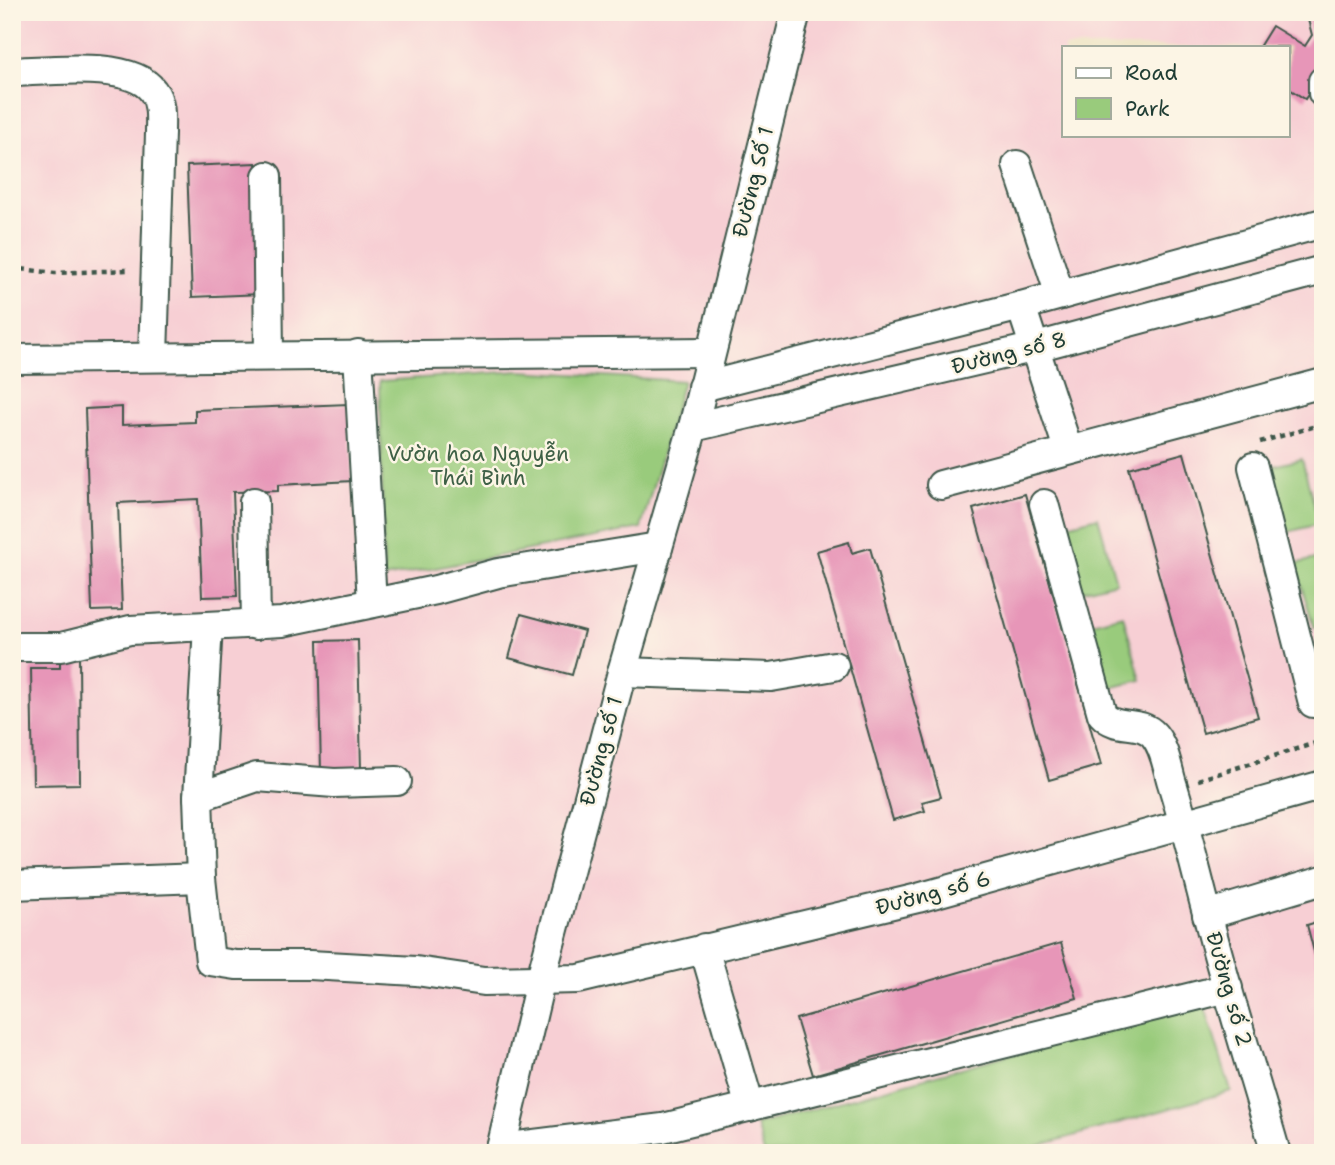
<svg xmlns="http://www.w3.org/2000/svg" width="1335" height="1165" viewBox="0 0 1335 1165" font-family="'Shantell Sans',sans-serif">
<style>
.built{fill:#f7cfd4;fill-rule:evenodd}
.green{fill:#99cb7c;stroke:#5c8458;stroke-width:2}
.building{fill:#e796b8}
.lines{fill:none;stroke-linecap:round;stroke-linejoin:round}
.minor-casing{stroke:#3e5649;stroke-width:32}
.path{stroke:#3e5649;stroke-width:4.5;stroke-dasharray:5 5;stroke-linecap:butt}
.minor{stroke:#fff;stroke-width:28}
.labels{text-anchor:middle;stroke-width:5;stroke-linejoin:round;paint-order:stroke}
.street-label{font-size:21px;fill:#1f3d34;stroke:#fcf5e5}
.park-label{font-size:21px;fill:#3e6046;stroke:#fcf5e5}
</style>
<rect width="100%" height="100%" fill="#fcf5e5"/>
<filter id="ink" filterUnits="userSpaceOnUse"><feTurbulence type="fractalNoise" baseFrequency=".0143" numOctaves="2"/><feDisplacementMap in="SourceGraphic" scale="14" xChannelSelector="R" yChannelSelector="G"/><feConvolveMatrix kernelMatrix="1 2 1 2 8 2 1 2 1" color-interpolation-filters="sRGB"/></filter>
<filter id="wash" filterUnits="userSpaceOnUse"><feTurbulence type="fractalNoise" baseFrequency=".00686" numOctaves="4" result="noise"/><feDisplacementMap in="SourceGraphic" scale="28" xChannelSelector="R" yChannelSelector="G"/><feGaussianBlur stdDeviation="1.57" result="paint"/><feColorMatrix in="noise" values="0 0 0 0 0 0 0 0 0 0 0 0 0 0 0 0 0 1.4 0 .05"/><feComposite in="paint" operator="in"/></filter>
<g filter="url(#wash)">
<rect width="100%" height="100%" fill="#ede3c3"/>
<path class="built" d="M12,12H1323V1153H12ZM1064,47H1288V135H1064Z"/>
<g class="green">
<polygon points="520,371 683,381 641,528 384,578 380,381"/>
<polygon points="1302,459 1319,524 1284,533 1266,468"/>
<polygon points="1098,517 1116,582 1081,591 1063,526"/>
<polygon points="1323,557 1323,626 1314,628 1295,564"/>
<polygon points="1123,615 1141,680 1106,689 1088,624"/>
<polygon points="1203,1001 1231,1091 1013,1153 764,1153 756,1125"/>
</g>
<g id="blocks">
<g class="building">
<polygon points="1306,12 1323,12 1323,71 1305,99 1288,88 1288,47 1259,47 1272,26 1305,46 1312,35"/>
<polygon points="256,163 261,294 192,297 187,166"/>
<polygon points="349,404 352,481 278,485 278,491 233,492 237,596 202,597 198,499 118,503 122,610 92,611 85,409 122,407 122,425 195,422 195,410"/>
<polygon points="1184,453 1258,717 1203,733 1129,468"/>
<polygon points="1025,494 1101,765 1049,780 973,509"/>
<polygon points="849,542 852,553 870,548 941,797 922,802 925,811 893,820 817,551"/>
<polygon points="521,614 584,631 572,675 509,658"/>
<polygon points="358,640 361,770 321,771 318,641"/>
<polygon points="60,655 79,655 80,784 33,785 31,668 60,668"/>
<polygon points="1323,920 1323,982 1322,982 1307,925"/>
<polygon points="1061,943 1077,998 813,1075 796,1019"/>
</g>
</g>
</g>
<g filter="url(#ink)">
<use href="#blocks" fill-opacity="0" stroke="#3e5649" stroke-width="2"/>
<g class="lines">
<defs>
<g id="minor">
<path d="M12,72C47,71 131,60 153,91C162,103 160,119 160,133L153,356"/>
<polyline points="1323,81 1323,93"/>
<polyline points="1017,165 1060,295"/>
<polyline points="267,176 269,355"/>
<polyline points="1021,306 1068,449"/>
<polyline points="358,354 372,603"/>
<polyline points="12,359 709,352"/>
<polyline points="702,387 1021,306 1323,223"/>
<polyline points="693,427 1036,347 1323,270"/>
<polyline points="1253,467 1313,703"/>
<polyline points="941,485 1323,383"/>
<polyline points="254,502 256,625"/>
<path d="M1044,504L1102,714C1117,731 1140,719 1154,735C1164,747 1167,765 1171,780C1185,824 1195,868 1207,913C1227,993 1253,1073 1276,1153"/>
<polyline points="208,626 198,797 257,777 334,783 397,781"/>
<polyline points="12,647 61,647 130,630 282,622 436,590 498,573 658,547"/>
<polyline points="622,672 771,677 834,666"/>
<polyline points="198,797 201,878"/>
<polyline points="12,885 201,878 210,961 236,965 310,965 416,971 484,981 579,979 918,898 1323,785"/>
<polyline points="1207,915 1323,880"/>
<polyline points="704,948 750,1107"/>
<polyline points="501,1148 663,1128 1228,988"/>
<polyline points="500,1153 540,982 622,672 693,427 796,12"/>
</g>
</defs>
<use href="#minor" class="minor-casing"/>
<g class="path">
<polyline points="12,268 55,273 129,270"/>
<polyline points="1260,442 1323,424"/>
<polyline points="1198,780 1322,741 1319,726"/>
</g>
<use href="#minor" class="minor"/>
</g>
</g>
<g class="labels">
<g class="street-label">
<text transform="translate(753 182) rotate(-76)" y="7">Đường Số 1</text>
<text transform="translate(1009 353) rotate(-14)" y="7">Đường số 8</text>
<text transform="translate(601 751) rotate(-75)" y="7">Đường số 1</text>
<text transform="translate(933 893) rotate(-15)" y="7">Đường số 6</text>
<text transform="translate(1229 989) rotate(74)" y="7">Đường số 2</text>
</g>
<g class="park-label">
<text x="478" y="461">Vườn hoa Nguyễn<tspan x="478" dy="24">Thái Bình</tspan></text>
</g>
</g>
<rect width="1335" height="1165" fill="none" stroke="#fcf5e5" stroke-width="42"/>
<rect x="1062" y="46" width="228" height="91" fill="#fcf5e5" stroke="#a4ab9e" stroke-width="2"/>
<rect x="1076" y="68" width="35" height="10" fill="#ffffff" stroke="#a4ab9e" stroke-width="2"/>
<text x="1125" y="80" font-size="21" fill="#1f3d34">Road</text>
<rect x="1076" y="98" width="35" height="21" fill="#99cb7c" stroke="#a4ab9e" stroke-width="2"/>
<text x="1125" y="116" font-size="21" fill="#1f3d34">Park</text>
</svg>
